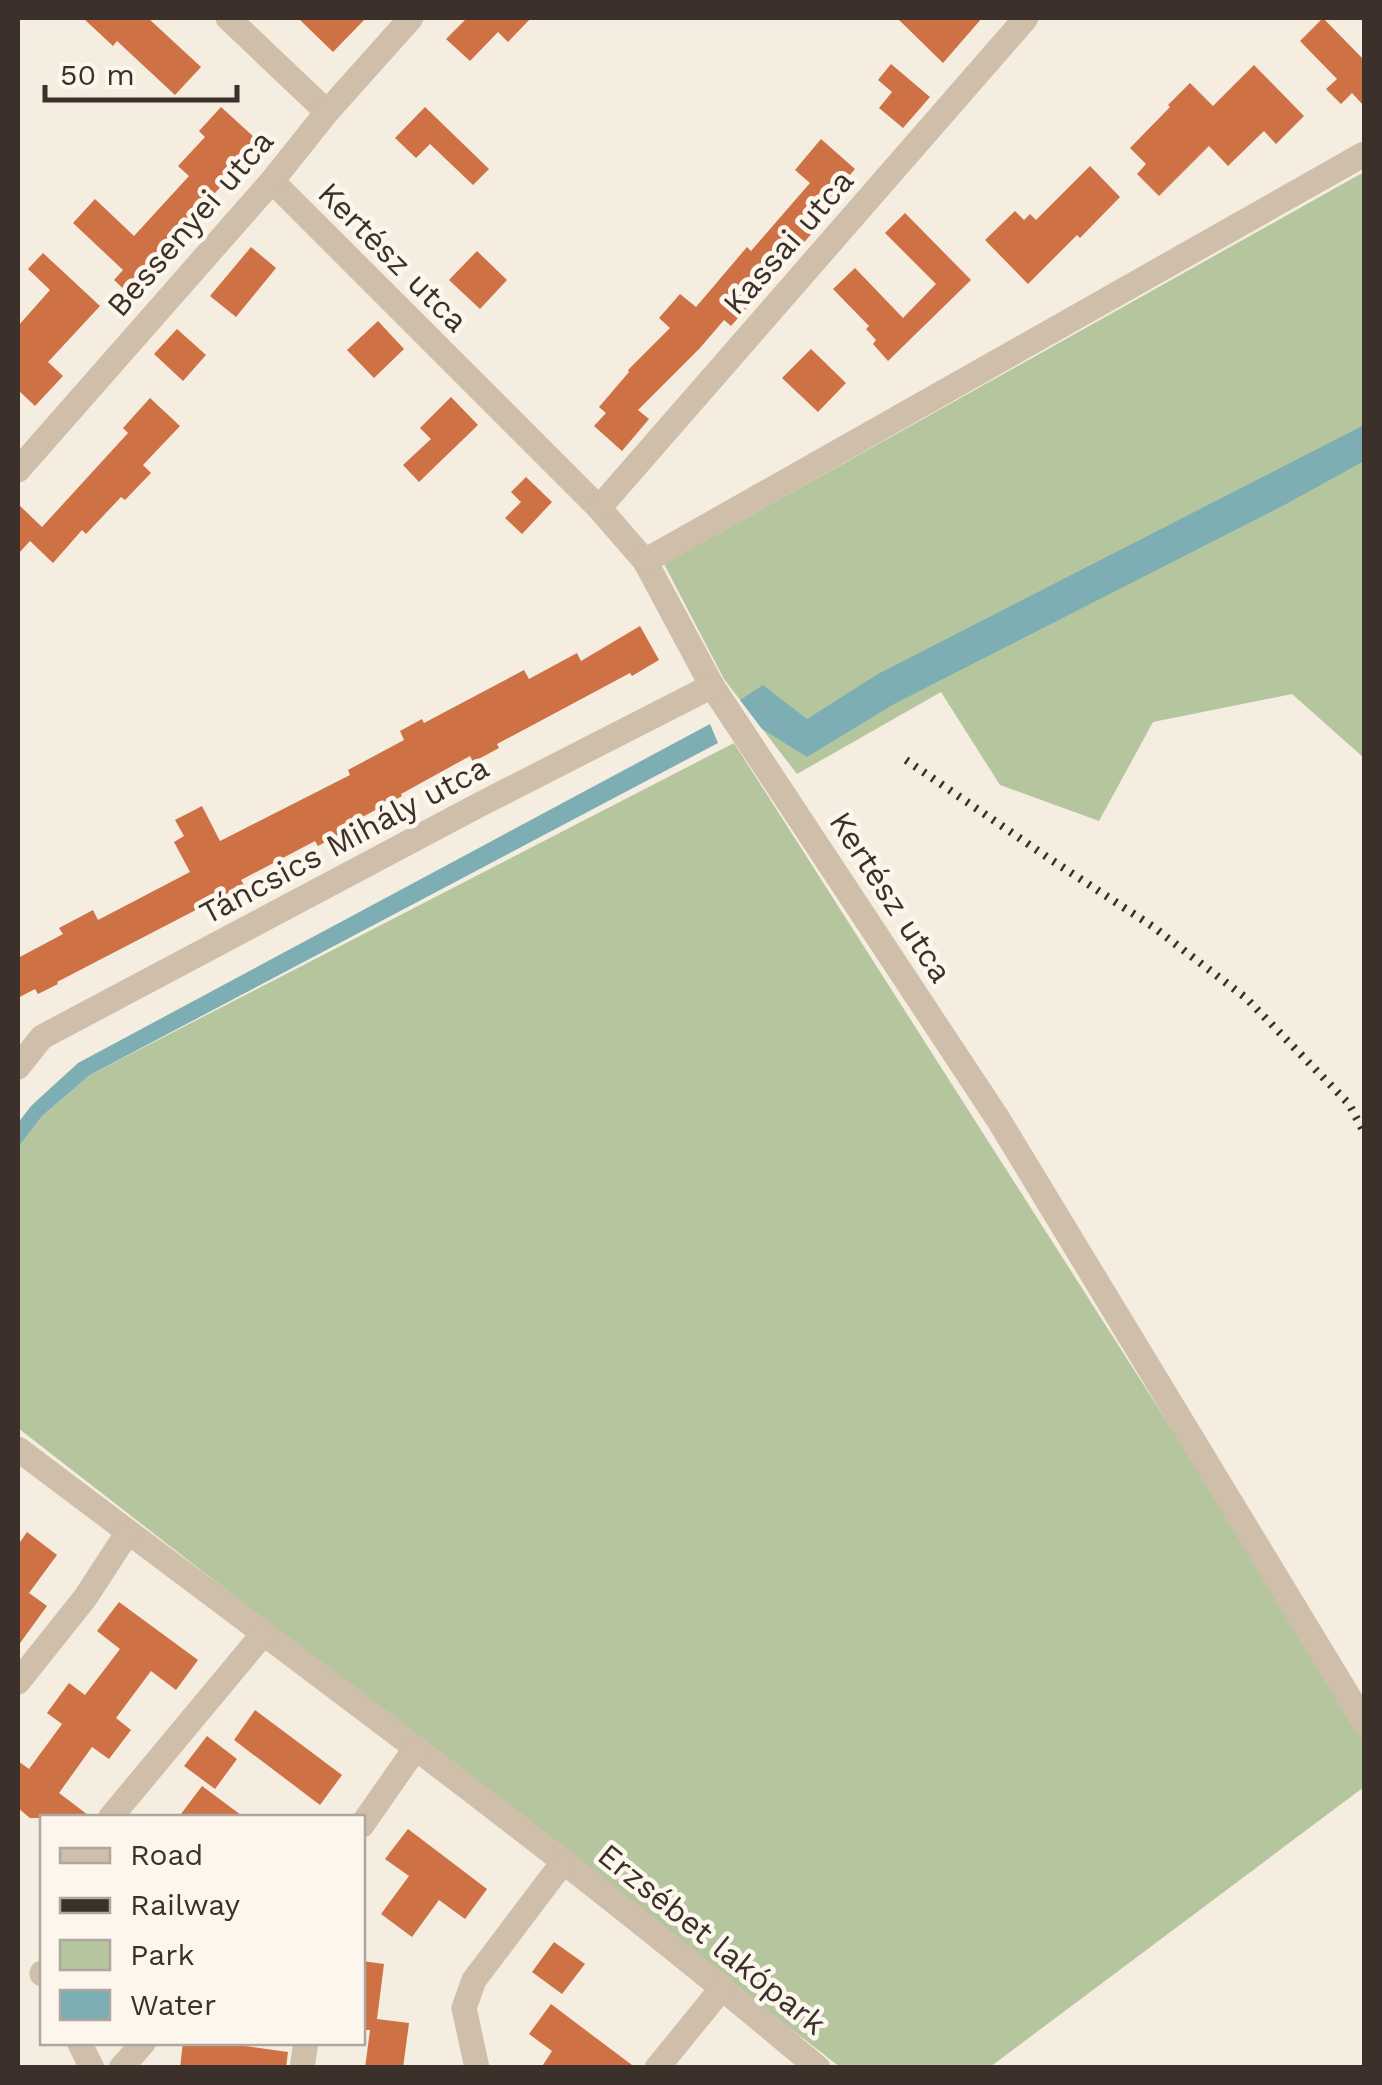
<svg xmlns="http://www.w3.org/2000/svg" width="1382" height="2085" viewBox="0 0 1382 2085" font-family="'Work Sans',sans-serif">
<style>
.green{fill:#b5c69e}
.water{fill:#7caeb4}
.building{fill:#ce7145}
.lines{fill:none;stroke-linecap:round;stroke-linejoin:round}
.minor{stroke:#cebeaa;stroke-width:25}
.rail{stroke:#3c312a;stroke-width:8;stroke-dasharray:2.5 8;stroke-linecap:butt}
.labels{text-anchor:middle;stroke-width:9;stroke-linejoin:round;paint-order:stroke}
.street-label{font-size:32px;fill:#3c312a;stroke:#fcf6ed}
</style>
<rect width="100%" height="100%" fill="#f5ede0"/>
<g class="green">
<polygon points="1364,172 1364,758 1292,694 1153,722 1099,821 1000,785 941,692 797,774 724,679 664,564"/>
<polygon points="734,743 1364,1730 1364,1787 990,2067 840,2067 18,1428 18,1145 42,1116 90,1075"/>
</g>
<g class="water">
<polygon points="1364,425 1364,461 1288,503 894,704 807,757 762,729 740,700 763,685 807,719 878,674"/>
<polygon points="710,724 718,743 90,1075 42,1116 18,1147 18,1123 31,1106 78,1063"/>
</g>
<g class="building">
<polygon points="83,18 148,18 201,67 175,95 117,41 113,46"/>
<polygon points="298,18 366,18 333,52"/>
<polygon points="467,18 531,18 508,42 498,32 470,61 446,39"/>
<polygon points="897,18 982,18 943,63"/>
<polygon points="1323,18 1364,60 1364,106 1352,93 1341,104 1326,89 1337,79 1300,41"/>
<polygon points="891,64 930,97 903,128 879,108 892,92 878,80"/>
<polygon points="1254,65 1304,116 1276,144 1264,131 1228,166 1209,146 1159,196 1137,174 1146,164 1130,148 1170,107 1168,105 1190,83 1213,106"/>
<polygon points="221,107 255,138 233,163 238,168 191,219 195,223 130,295 114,280 123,270 73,223 95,199 134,236 189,176 178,166 205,137 199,131"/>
<polygon points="425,107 489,169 473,185 430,144 416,158 395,138"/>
<polygon points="821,139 855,169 813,218 820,224 731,326 724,320 700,348 638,410 649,419 622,451 594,426 606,413 599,407 629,372 628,370 670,328 659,318 680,294 696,307 747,247 751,251 810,183 795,170"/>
<polygon points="1090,166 1120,197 1080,238 1077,235 1028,284 985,240 1015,211 1024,220 1030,214 1036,220"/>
<polygon points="905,213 971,280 888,361 873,344 876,340 866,329 869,326 833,289 855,268 903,318 936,284 885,233"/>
<polygon points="251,247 276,268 236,317 210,296"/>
<polygon points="477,251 507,280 480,309 449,280"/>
<polygon points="43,253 100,306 48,362 63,376 35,406 18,390 18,326 50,290 28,269"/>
<polygon points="378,321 404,349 374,378 347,350"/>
<polygon points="177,329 206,355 183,381 154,354"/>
<polygon points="811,349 846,383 818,412 782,378"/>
<polygon points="451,397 478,425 419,482 403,465 431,439 420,428"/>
<polygon points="150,398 180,426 143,465 151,473 125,500 121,497 86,534 82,530 53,563 30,541 18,554 18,504 42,527 128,433 123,428"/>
<polygon points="526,477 552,502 522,534 505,518 521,502 511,492"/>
<polygon points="640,626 659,660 632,676 630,673 497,744 499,748 473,762 470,756 401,794 402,796 351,823 353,827 318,846 315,841 241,880 244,885 57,982 58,984 38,994 35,989 18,998 18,958 63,934 59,928 93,910 98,920 190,872 174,842 184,836 175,820 202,806 220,841 350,775 348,770 404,740 400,731 422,719 424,723 524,670 529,679 577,653 581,661"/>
<polygon points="27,1532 57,1555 29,1593 47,1606 18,1646 18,1545"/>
<polygon points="119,1602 198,1660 176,1690 151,1671 116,1718 131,1730 109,1759 92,1747 59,1793 92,1818 30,1818 18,1808 18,1761 29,1769 62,1724 47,1713 69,1683 85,1695 120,1649 97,1631"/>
<polygon points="255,1710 342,1775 320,1805 234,1740"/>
<polygon points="207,1736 237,1759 215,1789 184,1766"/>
<polygon points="202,1786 245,1818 178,1818"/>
<polygon points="408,1829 487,1889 465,1919 439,1900 412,1937 381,1914 409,1876 385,1859"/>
<polygon points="554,1942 585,1964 562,1994 532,1972"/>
<polygon points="362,1961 384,1964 377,2019 409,2023 403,2068 365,2068 370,2030 362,2030"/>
<polygon points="551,2004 596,2038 636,2068 541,2068 552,2051 529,2034"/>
<polygon points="183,2042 217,2042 288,2052 286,2068 180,2068"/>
</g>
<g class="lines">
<g class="minor">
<polyline points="228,18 327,112"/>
<polyline points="272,181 599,508 645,561 712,686 998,1119 1364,1722"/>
<polyline points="18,470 272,181 327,112 411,18"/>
<polyline points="599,508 1026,18"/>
<polyline points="645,561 1364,154"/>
<polyline points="18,1067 42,1037 477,806 712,686"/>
<path d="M18,1449C287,1652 560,1850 818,2068"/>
<polyline points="18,1682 85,1598 128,1532"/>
<polyline points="110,1818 263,1634"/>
<polyline points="362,1825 415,1749"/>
<polyline points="42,1973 42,1974"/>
<polyline points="79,2042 92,2068"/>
<polyline points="121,2068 144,2042"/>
<polyline points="302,2068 306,2042"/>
<polyline points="477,2068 464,2008 474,1980 564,1861"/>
<polyline points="657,2068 723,1987"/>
</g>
<polyline class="rail" points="906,760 1050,859 1152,926 1246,998 1349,1104 1364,1132"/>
</g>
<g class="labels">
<g class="street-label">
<text transform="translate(190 223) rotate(-49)" y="11">Bessenyei utca</text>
<text transform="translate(788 242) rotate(-49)" y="11">Kassai utca</text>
<text transform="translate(393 257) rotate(45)" y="11">Kertész utca</text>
<text transform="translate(344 840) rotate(-28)" y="11">Táncsics Mihály utca</text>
<text transform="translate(891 897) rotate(57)" y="11">Kertész utca</text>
<text transform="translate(712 1939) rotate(39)" y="11">Erzsébet lakópark</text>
</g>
</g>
<rect width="1382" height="2085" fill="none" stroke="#3c312a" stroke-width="40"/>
<rect x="40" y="1815" width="325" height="230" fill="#fcf6ed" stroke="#afa79f" stroke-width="2.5"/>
<rect x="60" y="1848" width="50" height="15" fill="#cebeaa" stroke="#afa79f" stroke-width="2.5"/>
<text x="130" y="1865" font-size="30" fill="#3c312a">Road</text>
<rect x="60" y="1898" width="50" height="15" fill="#3c312a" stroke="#afa79f" stroke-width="2.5"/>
<text x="130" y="1915" font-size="30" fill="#3c312a">Railway</text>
<rect x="60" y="1940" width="50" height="30" fill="#b5c69e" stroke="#afa79f" stroke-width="2.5"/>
<text x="130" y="1965" font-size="30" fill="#3c312a">Park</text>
<rect x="60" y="1990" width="50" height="30" fill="#7caeb4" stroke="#afa79f" stroke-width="2.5"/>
<text x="130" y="2015" font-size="30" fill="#3c312a">Water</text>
<path d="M45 85v15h192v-15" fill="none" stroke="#3c312a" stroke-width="5"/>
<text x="60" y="85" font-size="30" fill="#3c312a" stroke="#fcf6ed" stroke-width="8" paint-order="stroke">50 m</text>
</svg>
